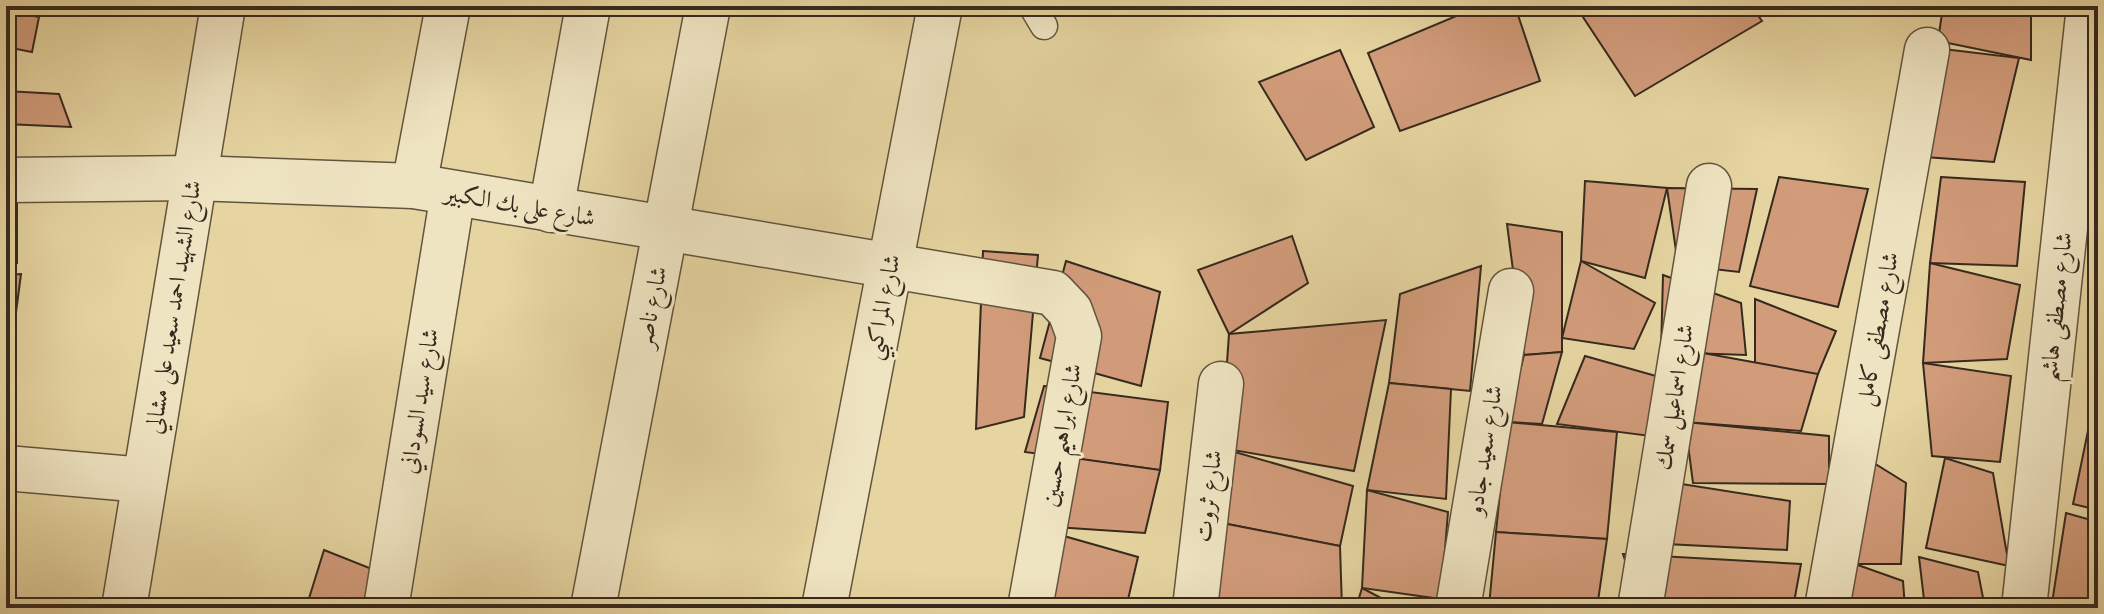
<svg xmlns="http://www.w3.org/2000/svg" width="2104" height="614" viewBox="0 0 2104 614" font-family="Alegreya,Amiri,serif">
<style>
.building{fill:#d29c7b;stroke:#36291d;stroke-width:2}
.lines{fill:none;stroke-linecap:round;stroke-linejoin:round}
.service-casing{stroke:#62543e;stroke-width:29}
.minor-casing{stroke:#62543e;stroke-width:47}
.service{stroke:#efe4c2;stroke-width:26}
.minor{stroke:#efe4c2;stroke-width:44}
.labels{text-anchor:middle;stroke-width:6;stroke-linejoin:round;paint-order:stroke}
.street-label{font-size:24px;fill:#36291d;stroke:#efe4c2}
</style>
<rect width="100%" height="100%" fill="#e6d5a1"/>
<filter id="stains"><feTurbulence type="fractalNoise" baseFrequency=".0025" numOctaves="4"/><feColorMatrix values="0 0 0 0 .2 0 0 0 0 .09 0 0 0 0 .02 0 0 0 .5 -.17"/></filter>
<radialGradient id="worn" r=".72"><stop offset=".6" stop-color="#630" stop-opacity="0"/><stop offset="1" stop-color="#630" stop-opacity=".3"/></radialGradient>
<g class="building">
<polygon points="1480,6 1515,6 1540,81 1400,131 1368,53"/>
<polygon points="1596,6 1751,6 1762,21 1635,96 1581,14"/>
<polygon points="1943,6 2002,6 2031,12 2031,60 1938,41"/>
<polygon points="6,11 39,17 32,52 6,47"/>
<polygon points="1935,48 2019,58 1994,162 1925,157"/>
<polygon points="1340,50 1374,127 1306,160 1259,82"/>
<polygon points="6,91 59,94 71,127 6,124"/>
<polygon points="2098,121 2098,217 2069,214"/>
<polygon points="1779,177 1868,189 1838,307 1750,286"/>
<polygon points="1941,177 2025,182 2017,266 1930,263"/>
<polygon points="1585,181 1667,188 1645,278 1581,261"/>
<polygon points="1667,188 1757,189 1739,272 1678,265"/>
<polygon points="6,200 17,201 17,263 6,264"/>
<polygon points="1507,224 1562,232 1562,352 1524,355"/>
<polygon points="1292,236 1308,283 1229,334 1198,270"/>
<polygon points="983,251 1038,255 1024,417 976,429"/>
<polygon points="1066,261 1160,292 1141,386 1040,358"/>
<polygon points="1581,261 1655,303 1634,349 1562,338"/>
<polygon points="1930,263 2020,285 2007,359 1923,363"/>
<polygon points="1481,266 1470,391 1389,383 1400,294"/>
<polygon points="21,274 6,389 6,275"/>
<polygon points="1663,275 1741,303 1746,355 1661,352"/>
<polygon points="1755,299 1836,331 1818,374 1755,374"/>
<polygon points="1386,320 1354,471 1221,448 1229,334"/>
<polygon points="1562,352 1542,424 1507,422 1524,355"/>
<polygon points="1703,353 1818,374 1801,431 1685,422"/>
<polygon points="1585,356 1656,376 1650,436 1557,424"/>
<polygon points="1923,363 2011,376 2000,462 1932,456"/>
<polygon points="1389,383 1451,389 1446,499 1367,490"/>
<polygon points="1044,386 1168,402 1160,470 1025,452"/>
<polygon points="2092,411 2098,413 2098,510 2073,504"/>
<polygon points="1507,422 1617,432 1607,539 1496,532"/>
<polygon points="1685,422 1829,436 1829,484 1693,483"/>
<polygon points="1221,448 1353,486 1340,546 1212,521"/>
<polygon points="1046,454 1160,470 1145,533 1025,525"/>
<polygon points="1945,458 1993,473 2009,566 1926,548"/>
<polygon points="1869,460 1906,483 1901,564 1855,564"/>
<polygon points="1669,482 1790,501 1787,550 1666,544"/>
<polygon points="1367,490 1448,512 1441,599 1362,588"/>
<polygon points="2066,513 2098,522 2098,602 2052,603"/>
<polygon points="1212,521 1340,546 1342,608 1201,602"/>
<polygon points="1025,525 1138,557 1126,608 1014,608"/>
<polygon points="1496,532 1607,539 1597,608 1489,606"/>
<polygon points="324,550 377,571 361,608 306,608"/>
<polygon points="1623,554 1801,564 1793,608 1641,608"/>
<polygon points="1919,557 1978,572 1985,608 1925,608"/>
<polygon points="1855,564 1903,581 1905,608 1845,608"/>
<polygon points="1362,588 1400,608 1356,608"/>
<polygon points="2052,603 2098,608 2051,608"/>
</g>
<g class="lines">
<defs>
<polyline id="service" points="1032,6 1044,26"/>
<g id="minor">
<polyline points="6,180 194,178 414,186 1053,293 1070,311 1079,336 1030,608"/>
<polyline points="414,186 448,6"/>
<polyline points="551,210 588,6"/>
<polyline points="6,468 144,480"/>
<polyline points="124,608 223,6"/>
<polyline points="386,608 453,193"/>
<polyline points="593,608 708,6"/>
<polyline points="824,608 940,6"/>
<polyline points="1195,608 1221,384"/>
<polyline points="1458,608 1511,291"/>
<polyline points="1640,608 1709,186"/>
<polyline points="1827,608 1927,50"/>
<polyline points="2024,608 2089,6"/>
</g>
</defs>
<use href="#service" class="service-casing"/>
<use href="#minor" class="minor-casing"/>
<use href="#service" class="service"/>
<use href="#minor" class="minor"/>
</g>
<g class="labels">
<g class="street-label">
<text transform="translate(520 205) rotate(10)" y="8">شارع على بك الكبير</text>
<text transform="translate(173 307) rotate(-81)" y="8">شارع الشهيد احمد سعيد على مشالي</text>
<text transform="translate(651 307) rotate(-79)" y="8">شارع ناصر</text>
<text transform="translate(882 307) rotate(-79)" y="8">شارع المراكبي</text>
<text transform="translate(2056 307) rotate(-84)" y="8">شارع مصطفى هاشم</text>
<text transform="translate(1877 329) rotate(-80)" y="8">شارع مصطفى كامل</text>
<text transform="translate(1674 397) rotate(-81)" y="8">شارع اسماعيل سمك</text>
<text transform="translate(419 401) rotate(-81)" y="8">شارع سيد السوداني</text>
<text transform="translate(1061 435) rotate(-80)" y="8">شارع ابراهيم حسين</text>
<text transform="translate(1484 450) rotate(-81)" y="8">شارع سعيد جادو</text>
<text transform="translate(1208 496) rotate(-83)" y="8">شارع ثروت</text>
</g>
</g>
<rect width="2104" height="614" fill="none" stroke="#e6d5a1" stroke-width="32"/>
<rect x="8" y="8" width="2088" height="598" fill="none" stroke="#36291d" stroke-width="4"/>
<rect x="16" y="16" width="2072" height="582" fill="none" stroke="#36291d" stroke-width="2"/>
<rect width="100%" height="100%" filter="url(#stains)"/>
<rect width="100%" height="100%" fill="url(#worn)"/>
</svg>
